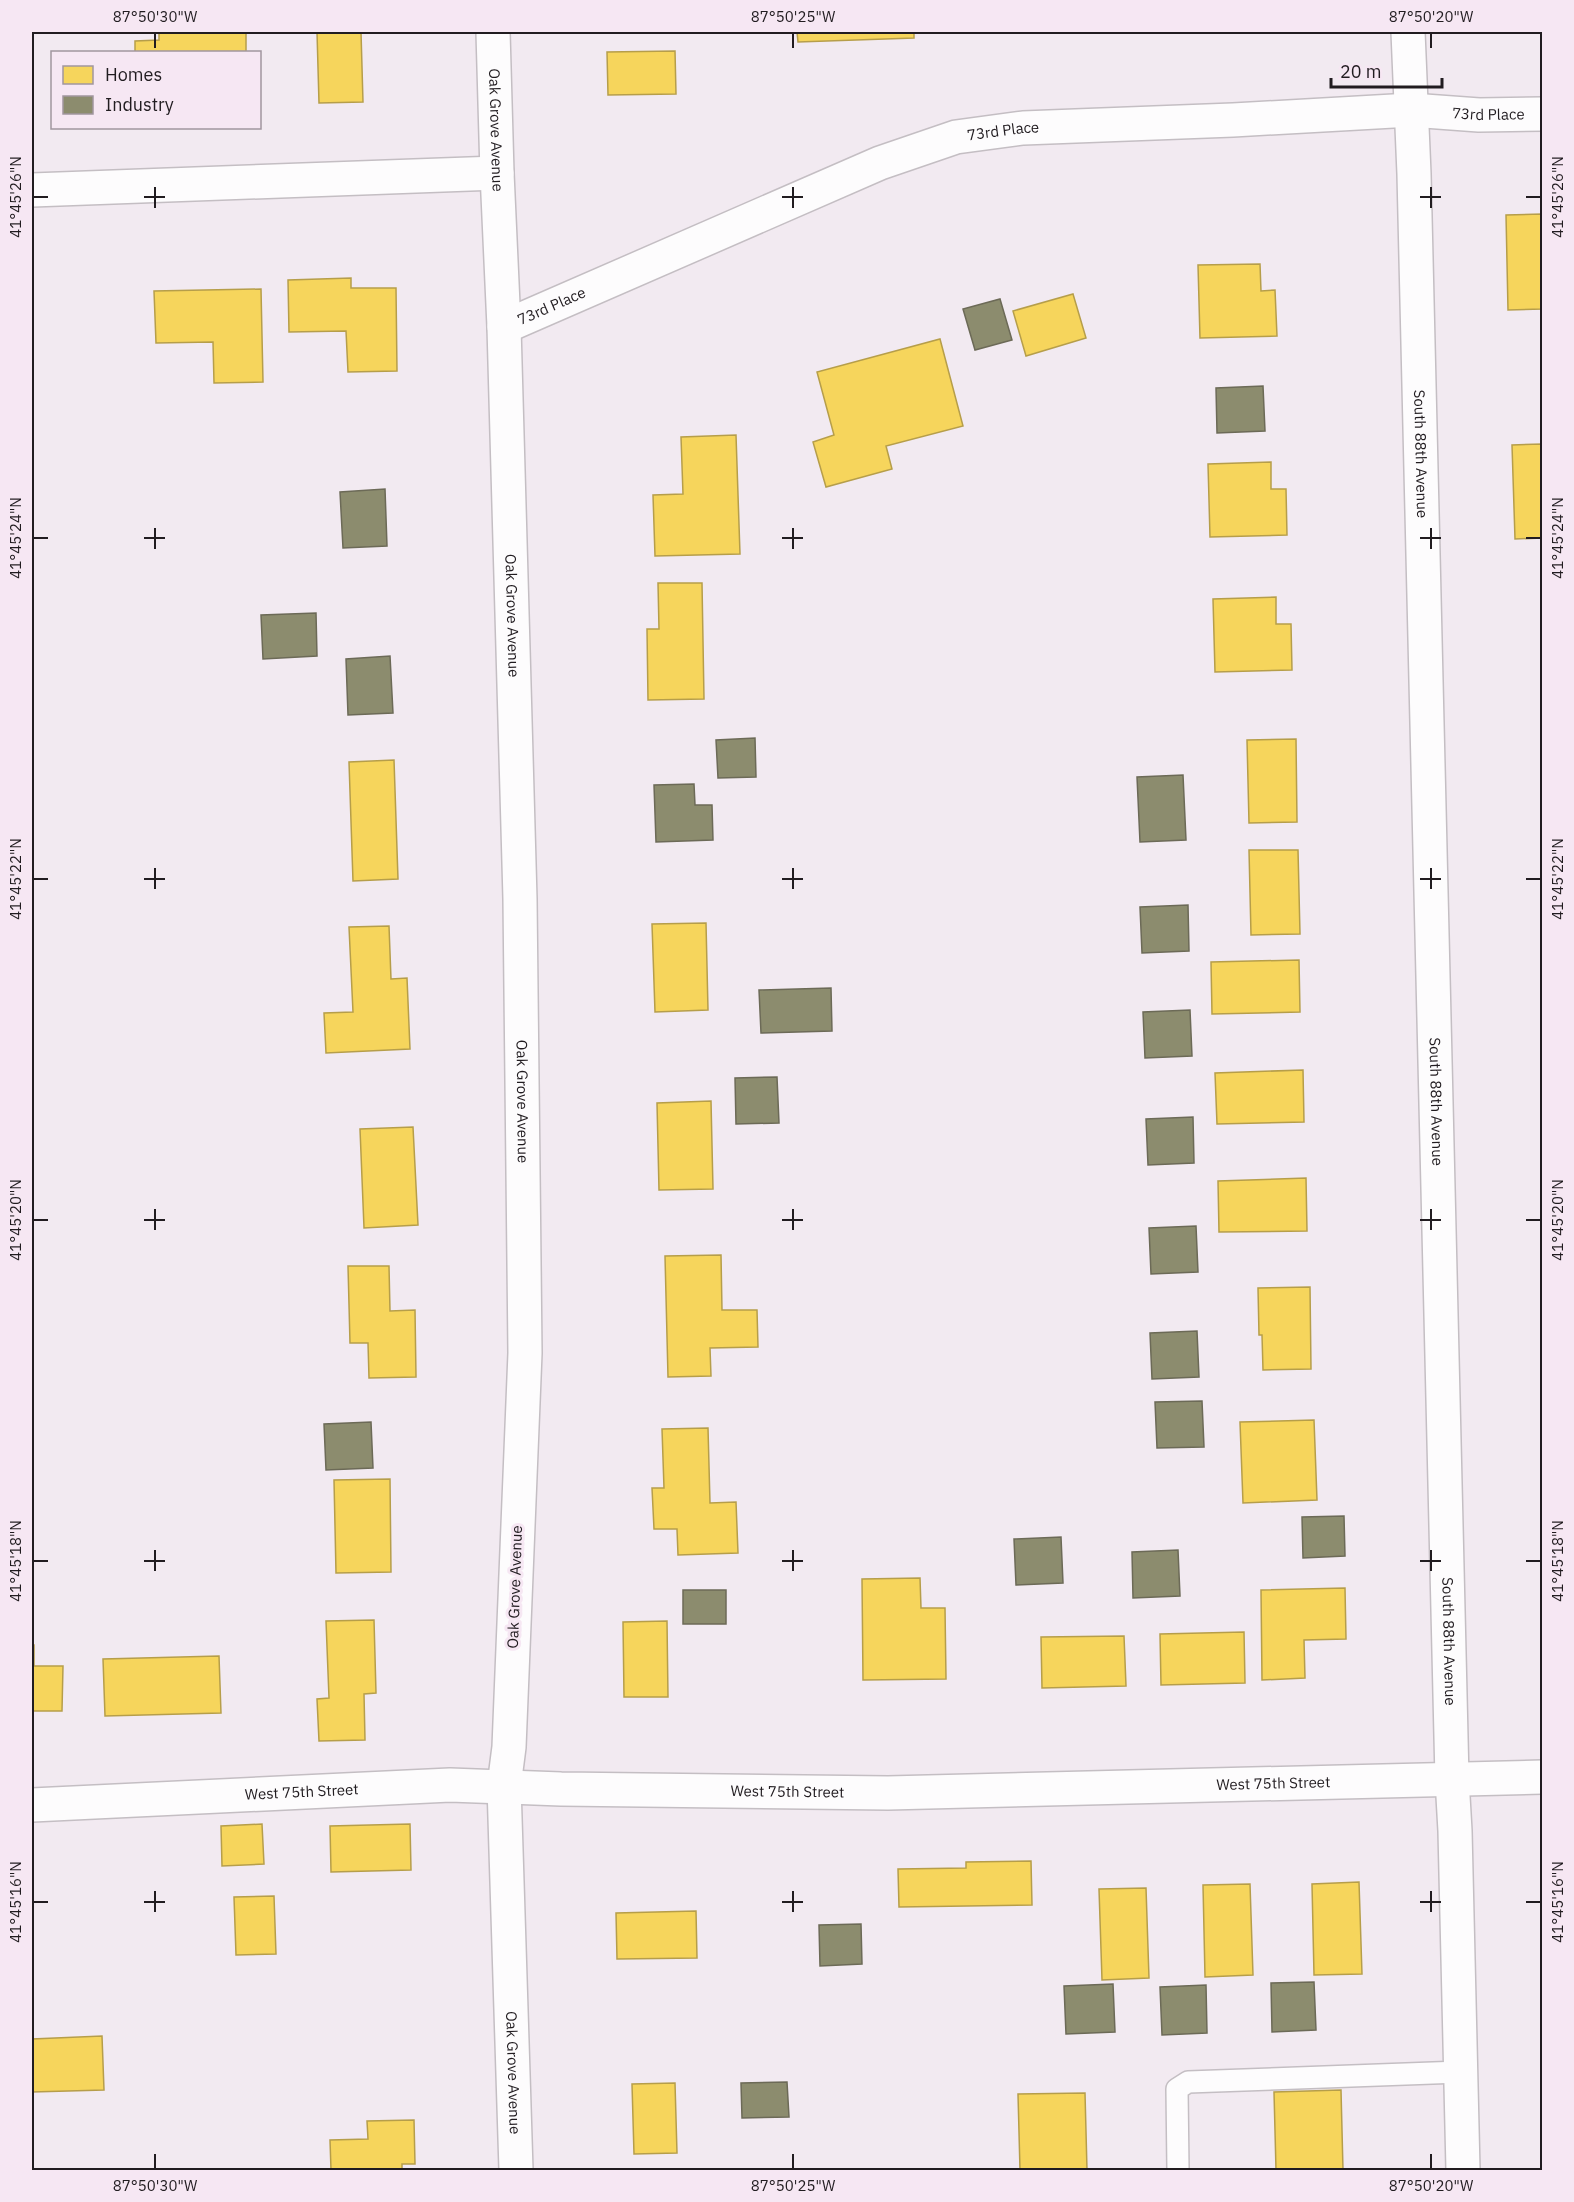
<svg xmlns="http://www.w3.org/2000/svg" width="1574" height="2202" viewBox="0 0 1574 2202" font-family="'IBM Plex Sans',sans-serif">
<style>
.water{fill:#e0b0d6}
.homes{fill:#f6d55c;stroke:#b69e4a;stroke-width:1.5}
.industry{fill:#8c8c6e;stroke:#6c6a57;stroke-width:1.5}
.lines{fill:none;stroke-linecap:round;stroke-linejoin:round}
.service-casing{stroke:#c4bec3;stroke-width:24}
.minor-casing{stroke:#c4bec3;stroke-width:36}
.service{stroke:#fdfcfd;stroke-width:21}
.minor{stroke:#fdfcfd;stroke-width:33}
.ticks{fill:none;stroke:#211c20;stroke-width:2}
.labels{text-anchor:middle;stroke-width:6;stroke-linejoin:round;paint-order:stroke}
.street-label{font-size:15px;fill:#211c20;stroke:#f6e7f3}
.neatline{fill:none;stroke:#211c20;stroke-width:2}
.ticks-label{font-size:15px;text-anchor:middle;fill:#211c20}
</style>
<rect width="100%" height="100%" fill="#f2eaf1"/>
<polygon class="water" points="1542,1863 1542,2025 1540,2015 1541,1864"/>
<g class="homes">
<polygon points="159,32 246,32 246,52 135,52 135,41 159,40"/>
<polygon points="317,32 361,32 363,102 319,103"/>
<polygon points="797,32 914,32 914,38 798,42"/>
<polygon points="675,51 676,94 608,95 607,52"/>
<polygon points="1542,214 1542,309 1508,310 1506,215"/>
<polygon points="1260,264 1261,291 1275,290 1277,336 1200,338 1198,265"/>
<polygon points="351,278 351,288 396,288 397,371 348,372 346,331 289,332 288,280"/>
<polygon points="261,289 263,382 214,383 213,342 156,343 154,291"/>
<polygon points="1073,294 1086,338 1026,356 1013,311"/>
<polygon points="940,339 963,426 886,446 892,469 826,487 813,442 834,435 817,372"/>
<polygon points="736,435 740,554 655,556 653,495 683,494 681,437"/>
<polygon points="1542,444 1542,538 1515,539 1512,445"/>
<polygon points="1271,462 1271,489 1286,489 1287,535 1210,537 1208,464"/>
<polygon points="658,583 702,583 704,699 648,700 647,629 659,629"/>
<polygon points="1276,597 1276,624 1291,624 1292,670 1215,672 1213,599"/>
<polygon points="1296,739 1297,822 1249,823 1247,740"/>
<polygon points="394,760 398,879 353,881 349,762"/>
<polygon points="1249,850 1298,850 1300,934 1251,935"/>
<polygon points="706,923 708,1010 655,1012 652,924"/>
<polygon points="389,926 391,979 407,978 410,1049 326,1053 324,1013 353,1012 349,927"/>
<polygon points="1299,960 1300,1012 1212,1014 1211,962"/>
<polygon points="1303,1070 1304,1122 1217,1124 1215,1073"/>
<polygon points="711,1101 713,1189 659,1190 657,1103"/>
<polygon points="413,1127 418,1225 364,1228 360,1129"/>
<polygon points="1306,1178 1307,1231 1219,1232 1218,1181"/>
<polygon points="721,1255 722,1310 757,1310 758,1347 710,1348 711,1376 668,1377 665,1256"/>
<polygon points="348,1266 389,1266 390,1311 415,1310 416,1377 369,1378 368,1343 350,1343"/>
<polygon points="1310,1287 1311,1369 1263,1370 1262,1335 1259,1335 1258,1288"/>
<polygon points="1314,1420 1317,1500 1243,1503 1240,1422"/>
<polygon points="708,1428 710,1503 736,1502 738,1553 678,1555 677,1529 654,1529 652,1488 664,1488 662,1429"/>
<polygon points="390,1479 391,1572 336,1573 334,1480"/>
<polygon points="920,1578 921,1608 945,1608 946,1679 863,1680 862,1579"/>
<polygon points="1345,1588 1346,1639 1304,1640 1305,1678 1262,1680 1261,1590"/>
<polygon points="374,1620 376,1693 364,1694 365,1740 319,1741 317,1699 329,1698 326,1621"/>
<polygon points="667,1621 668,1697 624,1697 623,1622"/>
<polygon points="1244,1632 1245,1683 1161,1685 1160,1634"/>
<polygon points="1124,1636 1126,1686 1042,1688 1041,1637"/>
<polygon points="32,1645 34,1645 34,1666 63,1666 62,1711 32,1711"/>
<polygon points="219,1656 221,1713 105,1716 103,1659"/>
<polygon points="262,1824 264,1864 222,1866 221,1826"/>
<polygon points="410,1824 411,1870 331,1872 330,1826"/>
<polygon points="1031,1861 1032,1905 899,1907 898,1869 966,1868 966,1862"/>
<polygon points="1359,1882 1362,1974 1314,1975 1312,1884"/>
<polygon points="1250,1884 1253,1975 1205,1977 1203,1885"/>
<polygon points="1146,1888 1149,1978 1102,1980 1099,1889"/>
<polygon points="274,1896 276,1954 236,1955 234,1897"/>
<polygon points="696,1911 697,1958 617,1959 616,1913"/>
<polygon points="102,2036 104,2090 32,2092 32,2039"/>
<polygon points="675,2083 677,2153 634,2154 632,2084"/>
<polygon points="1341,2090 1343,2170 1276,2170 1274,2092"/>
<polygon points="1085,2093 1087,2170 1020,2170 1018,2094"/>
<polygon points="414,2120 415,2164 402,2164 402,2170 331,2170 330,2140 368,2139 367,2121"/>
</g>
<g class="industry">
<polygon points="1000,299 1012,340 975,350 963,309"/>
<polygon points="1263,386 1265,431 1217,433 1216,388"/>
<polygon points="385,489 387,546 343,548 340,492"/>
<polygon points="316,613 317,656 263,659 261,615"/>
<polygon points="390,656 393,713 348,715 346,659"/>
<polygon points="755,738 756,777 718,778 716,740"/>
<polygon points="1183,775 1186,840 1140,842 1137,777"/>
<polygon points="694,784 695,805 712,805 713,840 656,842 654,785"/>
<polygon points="1188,905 1189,951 1142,953 1140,907"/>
<polygon points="831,988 832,1031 761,1033 759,990"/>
<polygon points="1190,1010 1192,1056 1145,1058 1143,1012"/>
<polygon points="777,1077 779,1123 736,1124 735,1078"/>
<polygon points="1193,1117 1194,1163 1148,1165 1146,1119"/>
<polygon points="1196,1226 1198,1272 1151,1274 1149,1228"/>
<polygon points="1197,1331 1199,1377 1152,1379 1150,1333"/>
<polygon points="1202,1401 1204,1447 1157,1448 1155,1402"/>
<polygon points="371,1422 373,1468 326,1470 324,1424"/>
<polygon points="1344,1516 1345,1556 1303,1558 1302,1517"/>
<polygon points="1061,1537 1063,1583 1016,1585 1014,1539"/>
<polygon points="1178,1550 1180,1596 1133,1598 1132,1552"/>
<rect x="683" y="1590" width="43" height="34"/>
<polygon points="861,1924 862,1964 820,1966 819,1925"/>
<polygon points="1314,1982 1316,2030 1272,2032 1271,1983"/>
<polygon points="1113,1984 1115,2032 1066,2034 1064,1986"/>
<polygon points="1206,1985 1207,2033 1162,2035 1160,1987"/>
<polygon points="787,2082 789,2117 742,2118 741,2083"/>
</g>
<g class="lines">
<defs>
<polyline id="service" points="1178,2170 1177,2089 1188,2082 1460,2072"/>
<g id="minor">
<path id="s1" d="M493,32L497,173L504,327L520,899L525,1353L509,1747L504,1786L516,2170"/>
<path id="s2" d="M1408,32L1414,174L1452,1779L1455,1831L1463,2170"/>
<polyline points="32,190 497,173"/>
<path id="s3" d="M504,327L880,163L956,137L1023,128L1233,120L1411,110L1479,115L1542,114"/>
<path id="s4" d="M32,1805L450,1785L561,1789L888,1793L1542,1777"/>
</g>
</defs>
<use href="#service" class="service-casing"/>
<use href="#minor" class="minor-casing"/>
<use href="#service" class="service"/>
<use href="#minor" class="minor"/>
</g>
<path class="ticks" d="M155,33V48M793,33V48M1431,33V48M155,187V208M793,187V208M1431,187V208M33,197H48M144,197H165M782,197H803M1420,197H1441M1526,197H1541M155,528V549M793,528V549M1431,528V549M33,538H48M144,538H165M782,538H803M1420,538H1441M1526,538H1541M155,868V889M793,868V889M1431,868V889M33,879H48M144,879H165M782,879H803M1420,879H1441M1526,879H1541M155,1209V1230M793,1209V1230M1431,1209V1230M33,1220H48M144,1220H165M782,1220H803M1420,1220H1441M1526,1220H1541M155,1550V1571M793,1550V1571M1431,1550V1571M33,1561H48M144,1561H165M782,1561H803M1420,1561H1441M1526,1561H1541M155,1891V1912M793,1891V1912M1431,1891V1912M33,1902H48M144,1902H165M782,1902H803M1420,1902H1441M1526,1902H1541M155,2154V2169M793,2154V2169M1431,2154V2169"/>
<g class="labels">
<g class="street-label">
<text dy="5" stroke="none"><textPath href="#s3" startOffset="1024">73rd Place</textPath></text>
<text dy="5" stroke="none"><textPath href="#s1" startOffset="98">Oak Grove Avenue</textPath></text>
<text dy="5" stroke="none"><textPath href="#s3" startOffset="538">73rd Place</textPath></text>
<text dy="5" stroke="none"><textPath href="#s3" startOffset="52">73rd Place</textPath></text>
<text dy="5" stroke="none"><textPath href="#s2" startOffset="422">South 88th Avenue</textPath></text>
<text dy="5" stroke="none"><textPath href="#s1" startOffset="584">Oak Grove Avenue</textPath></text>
<text dy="5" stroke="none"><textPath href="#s1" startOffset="1070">Oak Grove Avenue</textPath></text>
<text dy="5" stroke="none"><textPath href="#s2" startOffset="1070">South 88th Avenue</textPath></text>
<text transform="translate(515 1587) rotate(-88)" y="5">Oak Grove Avenue</text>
<text dy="5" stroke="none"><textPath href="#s2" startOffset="1610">South 88th Avenue</textPath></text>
<text dy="5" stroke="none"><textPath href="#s4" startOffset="1242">West 75th Street</textPath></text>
<text dy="5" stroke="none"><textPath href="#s4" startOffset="270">West 75th Street</textPath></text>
<text dy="5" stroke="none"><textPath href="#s4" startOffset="756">West 75th Street</textPath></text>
<text dy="5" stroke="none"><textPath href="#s1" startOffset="2042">Oak Grove Avenue</textPath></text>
</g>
</g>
<rect width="1574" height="2202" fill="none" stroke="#f6e7f3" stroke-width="66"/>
<rect x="51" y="51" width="210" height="78" fill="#f6e7f3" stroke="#a1969f" stroke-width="1.5"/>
<rect x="63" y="66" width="30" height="18" fill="#f6d55c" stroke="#a1969f" stroke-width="1.5"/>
<text x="105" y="81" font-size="18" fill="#211c20">Homes</text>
<rect x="63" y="96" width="30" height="18" fill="#8c8c6e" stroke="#a1969f" stroke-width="1.5"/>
<text x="105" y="111" font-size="18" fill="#211c20">Industry</text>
<path d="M1331 78v9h111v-9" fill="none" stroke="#211c20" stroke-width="3"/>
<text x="1340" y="78" font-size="18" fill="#211c20" stroke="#f6e7f3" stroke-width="4.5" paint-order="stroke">20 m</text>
<rect x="33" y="33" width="1508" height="2136" class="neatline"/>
<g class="ticks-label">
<text x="155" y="22">87°50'30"W</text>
<text x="793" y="22">87°50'25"W</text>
<text x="1431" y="22">87°50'20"W</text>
<text transform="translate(16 197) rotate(-90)" y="5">41°45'26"N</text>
<text transform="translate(1558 197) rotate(-90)" y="5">41°45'26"N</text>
<text transform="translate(16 538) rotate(-90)" y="5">41°45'24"N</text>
<text transform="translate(1558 538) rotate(-90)" y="5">41°45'24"N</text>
<text transform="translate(16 879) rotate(-90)" y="5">41°45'22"N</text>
<text transform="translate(1558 879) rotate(-90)" y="5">41°45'22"N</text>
<text transform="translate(16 1220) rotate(-90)" y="5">41°45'20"N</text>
<text transform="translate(1558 1220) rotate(-90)" y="5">41°45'20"N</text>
<text transform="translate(16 1561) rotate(-90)" y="5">41°45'18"N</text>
<text transform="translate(1558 1561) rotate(-90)" y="5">41°45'18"N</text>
<text transform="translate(16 1902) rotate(-90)" y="5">41°45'16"N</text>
<text transform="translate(1558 1902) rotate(-90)" y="5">41°45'16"N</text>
<text x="155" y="2191">87°50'30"W</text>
<text x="793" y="2191">87°50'25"W</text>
<text x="1431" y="2191">87°50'20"W</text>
</g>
</svg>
